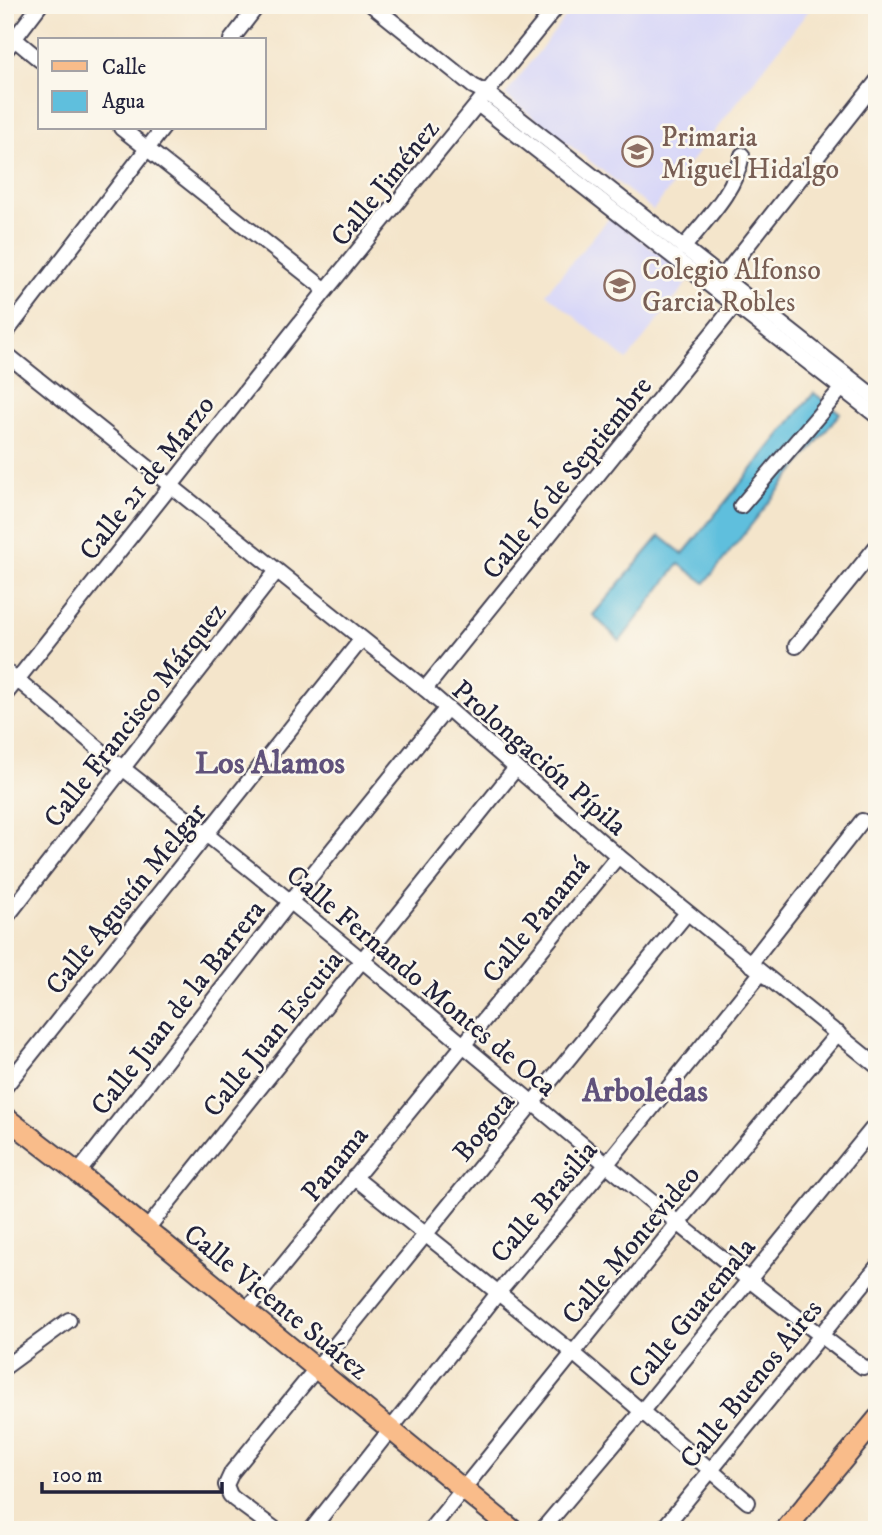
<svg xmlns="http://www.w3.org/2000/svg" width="882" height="1535" viewBox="0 0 882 1535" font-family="'IM FELL DW Pica',serif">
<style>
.built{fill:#d8d7f8}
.water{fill:#5fbfdd;stroke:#40708c;stroke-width:2}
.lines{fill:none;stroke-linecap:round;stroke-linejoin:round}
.minor-casing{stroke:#423f51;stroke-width:18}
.major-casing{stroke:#423f51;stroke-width:23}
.minor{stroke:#fff;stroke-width:14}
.major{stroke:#f9bc8a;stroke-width:19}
.labels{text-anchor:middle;stroke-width:5;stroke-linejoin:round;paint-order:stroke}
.education-label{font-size:28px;fill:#785e54;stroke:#fbf7ec;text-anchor:start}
.street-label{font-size:28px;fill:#22223b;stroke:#fbf7ec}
.quarter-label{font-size:32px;font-weight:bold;fill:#60527b;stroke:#fbf7ec}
</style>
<rect width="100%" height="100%" fill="#fbf7ec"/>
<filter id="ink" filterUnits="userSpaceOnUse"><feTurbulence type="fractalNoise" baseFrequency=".0143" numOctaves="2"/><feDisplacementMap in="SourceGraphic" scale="14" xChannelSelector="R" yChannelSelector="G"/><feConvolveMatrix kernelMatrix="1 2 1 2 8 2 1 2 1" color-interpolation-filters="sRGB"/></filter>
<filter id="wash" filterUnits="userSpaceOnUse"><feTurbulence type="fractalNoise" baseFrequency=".00686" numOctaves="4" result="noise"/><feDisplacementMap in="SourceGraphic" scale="28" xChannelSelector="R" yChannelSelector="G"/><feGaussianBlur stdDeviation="1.57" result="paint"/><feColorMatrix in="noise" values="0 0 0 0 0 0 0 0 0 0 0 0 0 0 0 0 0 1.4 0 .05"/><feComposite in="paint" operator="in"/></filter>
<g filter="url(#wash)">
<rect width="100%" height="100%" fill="#f4e5cb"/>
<g class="built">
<polygon points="575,5 813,5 653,210 505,95"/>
<polygon points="610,217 691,278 627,360 546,293"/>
</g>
<polygon class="water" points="814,393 840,413 705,583 679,564 620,641 593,615 660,536 683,554"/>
</g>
<g filter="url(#ink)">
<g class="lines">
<defs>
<g id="minor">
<polyline points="372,5 473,86 487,93 877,399"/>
<polyline points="5,31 40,60"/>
<polyline points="231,40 258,5"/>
<polyline points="5,51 40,5"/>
<polyline points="479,105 877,416"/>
<polyline points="121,128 326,290"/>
<path d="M683,248C706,219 735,192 742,155"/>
<polyline points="717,284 877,81"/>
<polyline points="5,334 163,128"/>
<polyline points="5,353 425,689 618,856 877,1066"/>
<polyline points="741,506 842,388"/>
<polyline points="796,646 877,546"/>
<path d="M5,670C46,702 84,738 125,770C205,833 285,896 363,961C528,1098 690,1239 863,1367"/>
<polyline points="425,689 743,295"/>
<polyline points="5,695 326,290 558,5"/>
<polyline points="5,919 276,572"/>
<polyline points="750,964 862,821"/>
<polyline points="5,1087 361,640"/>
<polyline points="78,1173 290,902 447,708"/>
<polyline points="354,1177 572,1352 748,1502"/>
<polyline points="146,1230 516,768"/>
<polyline points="245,1312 618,856"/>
<polyline points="5,1367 69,1320"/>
<polyline points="276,1530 234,1499 230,1495 226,1485 232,1472 687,913"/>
<polyline points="311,1530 498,1293 606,1165 761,973"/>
<polyline points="430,1530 678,1223 838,1033"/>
<polyline points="542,1530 642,1411 877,1123"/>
<polyline points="662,1530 877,1267"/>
</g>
<g id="major">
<polyline points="5,1117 78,1173 513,1530"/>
<polyline points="785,1530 877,1419"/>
</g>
</defs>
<use href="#minor" class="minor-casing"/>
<use href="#major" class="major-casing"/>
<use href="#minor" class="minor"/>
<use href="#major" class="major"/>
</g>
</g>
<defs>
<symbol id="school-ring" viewBox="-11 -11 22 22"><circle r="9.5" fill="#fbf7ec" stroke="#8d6e63" stroke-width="1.5"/><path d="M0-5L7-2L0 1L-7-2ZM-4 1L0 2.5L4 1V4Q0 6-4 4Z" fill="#8d6e63"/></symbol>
</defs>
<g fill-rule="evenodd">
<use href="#school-ring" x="620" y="134" width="35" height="35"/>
<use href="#school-ring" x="602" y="268" width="35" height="35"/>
</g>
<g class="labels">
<g class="education-label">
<text x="661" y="146">Primaria<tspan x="661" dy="32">Miguel Hidalgo</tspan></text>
<text x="642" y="279">Colegio Alfonso<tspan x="642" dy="32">Garcia Robles</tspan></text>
</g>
<g class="street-label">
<text transform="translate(384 182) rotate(-51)" y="10">Calle Jiménez</text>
<text transform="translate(146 477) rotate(-52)" y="10">Calle 21 de Marzo</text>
<text transform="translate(566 477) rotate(-51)" y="10">Calle 16 de Septiembre</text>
<text transform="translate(134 714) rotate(-52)" y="10">Calle Francisco Márquez</text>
<text transform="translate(540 757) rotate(41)" y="10">Prolongación Pípila</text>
<text transform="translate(125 898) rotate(-51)" y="10">Calle Agustín Melgar</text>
<text transform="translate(535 919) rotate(-51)" y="10">Calle Panamá</text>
<text transform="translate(422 980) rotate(40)" y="10">Calle Fernando Montes de Oca</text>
<text transform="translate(177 1007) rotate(-52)" y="10">Calle Juan de la Barrera</text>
<text transform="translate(272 1033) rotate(-51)" y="10">Calle Juan Escutia</text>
<text transform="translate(483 1126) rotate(-51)" y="10">Bogota</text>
<text transform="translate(334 1163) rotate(-51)" y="10">Panama</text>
<text transform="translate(543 1201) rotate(-50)" y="10">Calle Brasilia</text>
<text transform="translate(630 1244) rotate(-50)" y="10">Calle Montevideo</text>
<text transform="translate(277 1301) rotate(39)" y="10">Calle Vicente Suárez</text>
<text transform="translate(691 1312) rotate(-51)" y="10">Calle Guatemala</text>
<text transform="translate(750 1383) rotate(-51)" y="10">Calle Buenos Aires</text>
</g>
<g class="quarter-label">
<text x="270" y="773">Los Alamos</text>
<text x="645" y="1101">Arboledas</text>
</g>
</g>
<rect width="882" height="1535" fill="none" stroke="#fbf7ec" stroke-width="28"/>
<rect x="38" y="38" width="228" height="91" fill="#fbf7ec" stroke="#a4a2a5" stroke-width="2"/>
<rect x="52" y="61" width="35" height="10" fill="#f9bc8a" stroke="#a4a2a5" stroke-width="2"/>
<text x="102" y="74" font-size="21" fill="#22223b">Calle</text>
<rect x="52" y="91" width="35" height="21" fill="#5fbfdd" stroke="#a4a2a5" stroke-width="2"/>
<text x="102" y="108" font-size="21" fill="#22223b">Agua</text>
<path d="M42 1482v10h180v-10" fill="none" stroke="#22223b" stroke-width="3.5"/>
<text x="52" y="1482" font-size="21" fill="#22223b" stroke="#fbf7ec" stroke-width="5" paint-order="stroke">100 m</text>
</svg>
